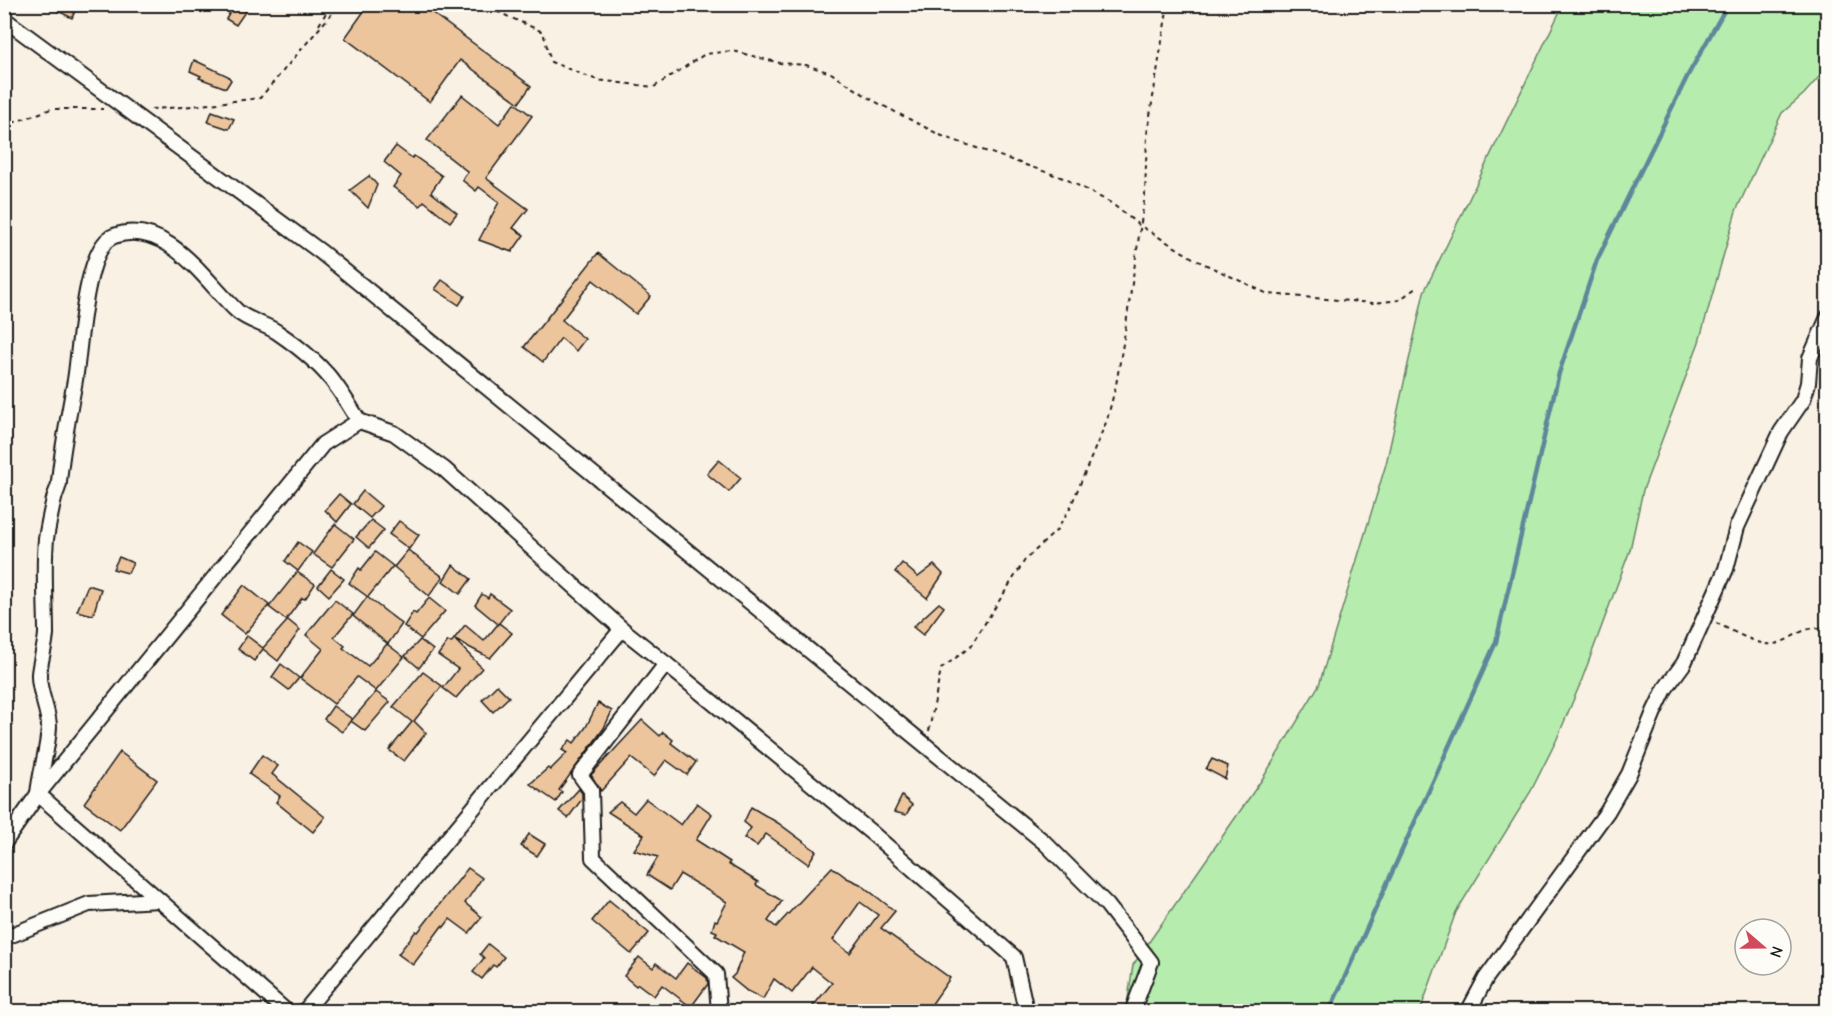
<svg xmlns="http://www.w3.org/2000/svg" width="1832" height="1016" viewBox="0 0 1832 1016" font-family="'Comic Neue',sans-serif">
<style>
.green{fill:#b6edaf;stroke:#698466;stroke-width:1.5}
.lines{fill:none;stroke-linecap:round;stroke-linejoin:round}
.stream{stroke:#5f879a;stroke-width:4.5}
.building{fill:#edc59d;stroke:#1c1c1c;stroke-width:1.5;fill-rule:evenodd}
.street-casing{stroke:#1c1c1c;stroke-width:18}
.path{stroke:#1c1c1c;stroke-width:2;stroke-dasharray:4.5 4.5;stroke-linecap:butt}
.street{stroke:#fdfcf7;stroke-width:14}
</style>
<rect width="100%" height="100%" fill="#faf1e5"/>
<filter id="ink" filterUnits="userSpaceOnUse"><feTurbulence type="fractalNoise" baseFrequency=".0167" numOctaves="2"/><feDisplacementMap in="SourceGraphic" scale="12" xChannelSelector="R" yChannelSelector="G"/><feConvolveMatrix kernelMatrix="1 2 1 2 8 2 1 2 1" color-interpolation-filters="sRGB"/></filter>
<g filter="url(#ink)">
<polygon class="green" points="1563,5 1827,5 1827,68 1804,94 1782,113 1736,211 1699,342 1643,490 1630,550 1581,682 1556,741 1531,791 1456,912 1420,1011 1126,1012 1133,965 1263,778 1319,685 1386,464 1424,292"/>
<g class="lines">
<polyline class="stream" points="1329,1012 1496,642 1559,373 1597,260 1688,75 1728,4"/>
</g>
<g class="building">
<polygon points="44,4 78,4 72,18"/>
<polygon points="235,4 240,4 247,9 236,25 226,19"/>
<polygon points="369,4 420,4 531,86 519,103 460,60 430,102 345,38"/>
<polygon points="194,60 228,76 231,80 226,88 199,78 201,76 190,71"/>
<polygon points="462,95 499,124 515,103 532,116 486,178 528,209 513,228 524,235 512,252 479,240 499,202 479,187 476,191 462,180 468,172 427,140"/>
<polygon points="212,111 234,119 229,129 208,122"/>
<polygon points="396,146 412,158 414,156 442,176 431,192 457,213 450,222 424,201 420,206 393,187 401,176 384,162"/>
<polygon points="369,176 377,185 368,208 350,190"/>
<polygon points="598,253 651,296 636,314 593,280 562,320 585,339 576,351 561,338 543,362 524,347"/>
<polygon points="442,280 465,296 459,305 435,289"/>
<polygon points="719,460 741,478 729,492 707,474"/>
<polygon points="363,491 381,506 370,518 353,504"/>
<polygon points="339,494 351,504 337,522 325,510"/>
<polygon points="371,520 384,530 369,548 356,537"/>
<polygon points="399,521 419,535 409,549 389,534"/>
<polygon points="335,524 354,539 332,567 313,554"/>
<polygon points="298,542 312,552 298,571 285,561"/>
<polygon points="408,550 443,577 429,596 394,567"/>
<polygon points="375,552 393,566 368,597 349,583 359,568 361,570"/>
<polygon points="119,557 133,563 128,573 113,569"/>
<polygon points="902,563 918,577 934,565 943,574 927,598 895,572"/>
<polygon points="453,565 471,579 460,594 443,581"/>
<polygon points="331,569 344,579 329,596 318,586"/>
<polygon points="297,572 315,584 305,599 302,598 286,620 269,607"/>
<polygon points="88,585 101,589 93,615 77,611"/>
<polygon points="244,585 269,605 245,634 221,615"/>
<polygon points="482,594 488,598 490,594 510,609 499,623 512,633 490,658 455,640 482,668 456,698 443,688 458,669 438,655 448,641 451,643 465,625 484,641 498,624 475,605"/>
<polygon points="367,597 402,624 388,644 353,616"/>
<polygon points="429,598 445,611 421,639 404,626 413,612 416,614"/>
<polygon points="335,600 353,614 334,637 345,646 343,648 368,666 387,644 404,657 376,691 357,677 334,704 300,678 323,649 306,635"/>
<polygon points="939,603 944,607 923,635 913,627"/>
<polygon points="288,620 300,630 278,661 263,649 254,661 238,649 247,636 263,648"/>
<polygon points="420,640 433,650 419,668 405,656"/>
<polygon points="281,664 299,678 289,690 272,677"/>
<polygon points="423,672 442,686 414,721 426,733 404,761 389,750 412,722 393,707"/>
<polygon points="497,685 509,697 493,712 482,700"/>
<polygon points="376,692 390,702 365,731 351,721"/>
<polygon points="598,703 612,711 604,728 559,790 562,792 556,802 530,784 548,768 550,770 567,753 562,750 570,740 574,743 586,727"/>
<polygon points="333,706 352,719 342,732 324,719"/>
<polygon points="642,720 660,736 663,732 673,740 671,743 696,762 687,775 666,760 654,776 631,758 601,791 591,775"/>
<polygon points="120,752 157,780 120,830 84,803"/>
<polygon points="262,755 278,766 272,774 325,817 313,832 276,802 280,796 249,774"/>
<polygon points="1212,759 1228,766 1225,779 1206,769"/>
<polygon points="579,789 582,793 582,799 568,818 559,811"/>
<polygon points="902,796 912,805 906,815 894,812"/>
<path d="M646,799L681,825L697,803L712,814L696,840L730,862L728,864L758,882L756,885L782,901L768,921L776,927L832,867L847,878L860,884L895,911L881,928L950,978L927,1011H809L832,983L812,967L792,993L774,979L763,999L747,991L731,978L735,974L744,952L715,935L717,932L712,930L715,920L717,921L727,902L680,874L670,890L647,875L658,857L634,850L644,835L608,812L620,802L634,813ZM860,902L878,915L850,953L833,940Z"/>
<polygon points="751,807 778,823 816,851 808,864 766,834 757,846 744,838 751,828 744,822"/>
<polygon points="529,834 545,844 537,856 521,846"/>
<polygon points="468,868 482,878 465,903 482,917 469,933 450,919 444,927 442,926 413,965 398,954 416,931 418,932"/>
<polygon points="609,900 649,933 631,954 592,921"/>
<polygon points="488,944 504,957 496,967 493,965 482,979 473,972 484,958 480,954"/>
<polygon points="639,957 653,968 656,963 676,978 687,963 707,978 708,984 691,1007 662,985 654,996 638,984 636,986 624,976"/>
</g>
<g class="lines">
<defs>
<g id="street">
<polyline points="4,19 321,252 1044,842 1107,905 1151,962 1132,1012"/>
<polyline points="666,664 873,834 1014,957 1025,1006 1024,1012"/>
<polyline points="38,794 323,444 359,421 394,433 444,469 622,629 666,664 580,775 591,790 593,858 716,974 719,1012"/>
<path d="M38,794C40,772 48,750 49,727C49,710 38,691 39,674C40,661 45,648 46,634C46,602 43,571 46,539C48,526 51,512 54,499C55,493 59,488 59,482C62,448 69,414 75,380C80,352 84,246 114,236C166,217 205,281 237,311C248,321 265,324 277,332C299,347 322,365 337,387C345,398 352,410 359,421"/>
<polyline points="4,843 38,794 287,1012"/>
<polyline points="4,938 89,904 159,900"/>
<polyline points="304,1012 622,629"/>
<polyline points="1468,1012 1486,978 1607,812 1629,774 1654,712 1665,689 1684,663 1726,569 1737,527 1781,432 1803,400 1808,383 1810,358 1828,317"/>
</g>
</defs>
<use href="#street" class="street-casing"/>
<g class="path">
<polyline points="480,4 543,32 551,62 597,80 654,87 705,54 733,51 780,63 806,65 831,73 874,101 942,136 1066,179 1111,203 1139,225 1196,260 1268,294 1373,303 1399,300 1416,288"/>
<polyline points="319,25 331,4"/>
<polyline points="151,109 183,107 260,98 340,4"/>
<polyline points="4,126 51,109 103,109"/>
<path d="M1716,623C1729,629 1760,647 1774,644C1795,640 1802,623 1828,630"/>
<polyline points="929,731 941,669 970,647 1025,560 1056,531 1070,508 1107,420 1116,385 1124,338 1145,195 1147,134 1168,4"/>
</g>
<use href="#street" class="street"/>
</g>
</g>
<rect width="1832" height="1016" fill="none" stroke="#fdfcf7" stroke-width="24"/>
<rect x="12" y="12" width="1808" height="992" fill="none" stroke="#1c1c1c" stroke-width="2" filter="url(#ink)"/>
<g transform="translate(1763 947) rotate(110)"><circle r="28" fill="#fdfcf7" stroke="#a3a29f" stroke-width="1.5"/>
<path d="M0-4.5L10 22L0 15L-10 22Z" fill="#d1495b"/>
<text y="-9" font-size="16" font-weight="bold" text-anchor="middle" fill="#1c1c1c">N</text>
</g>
</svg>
